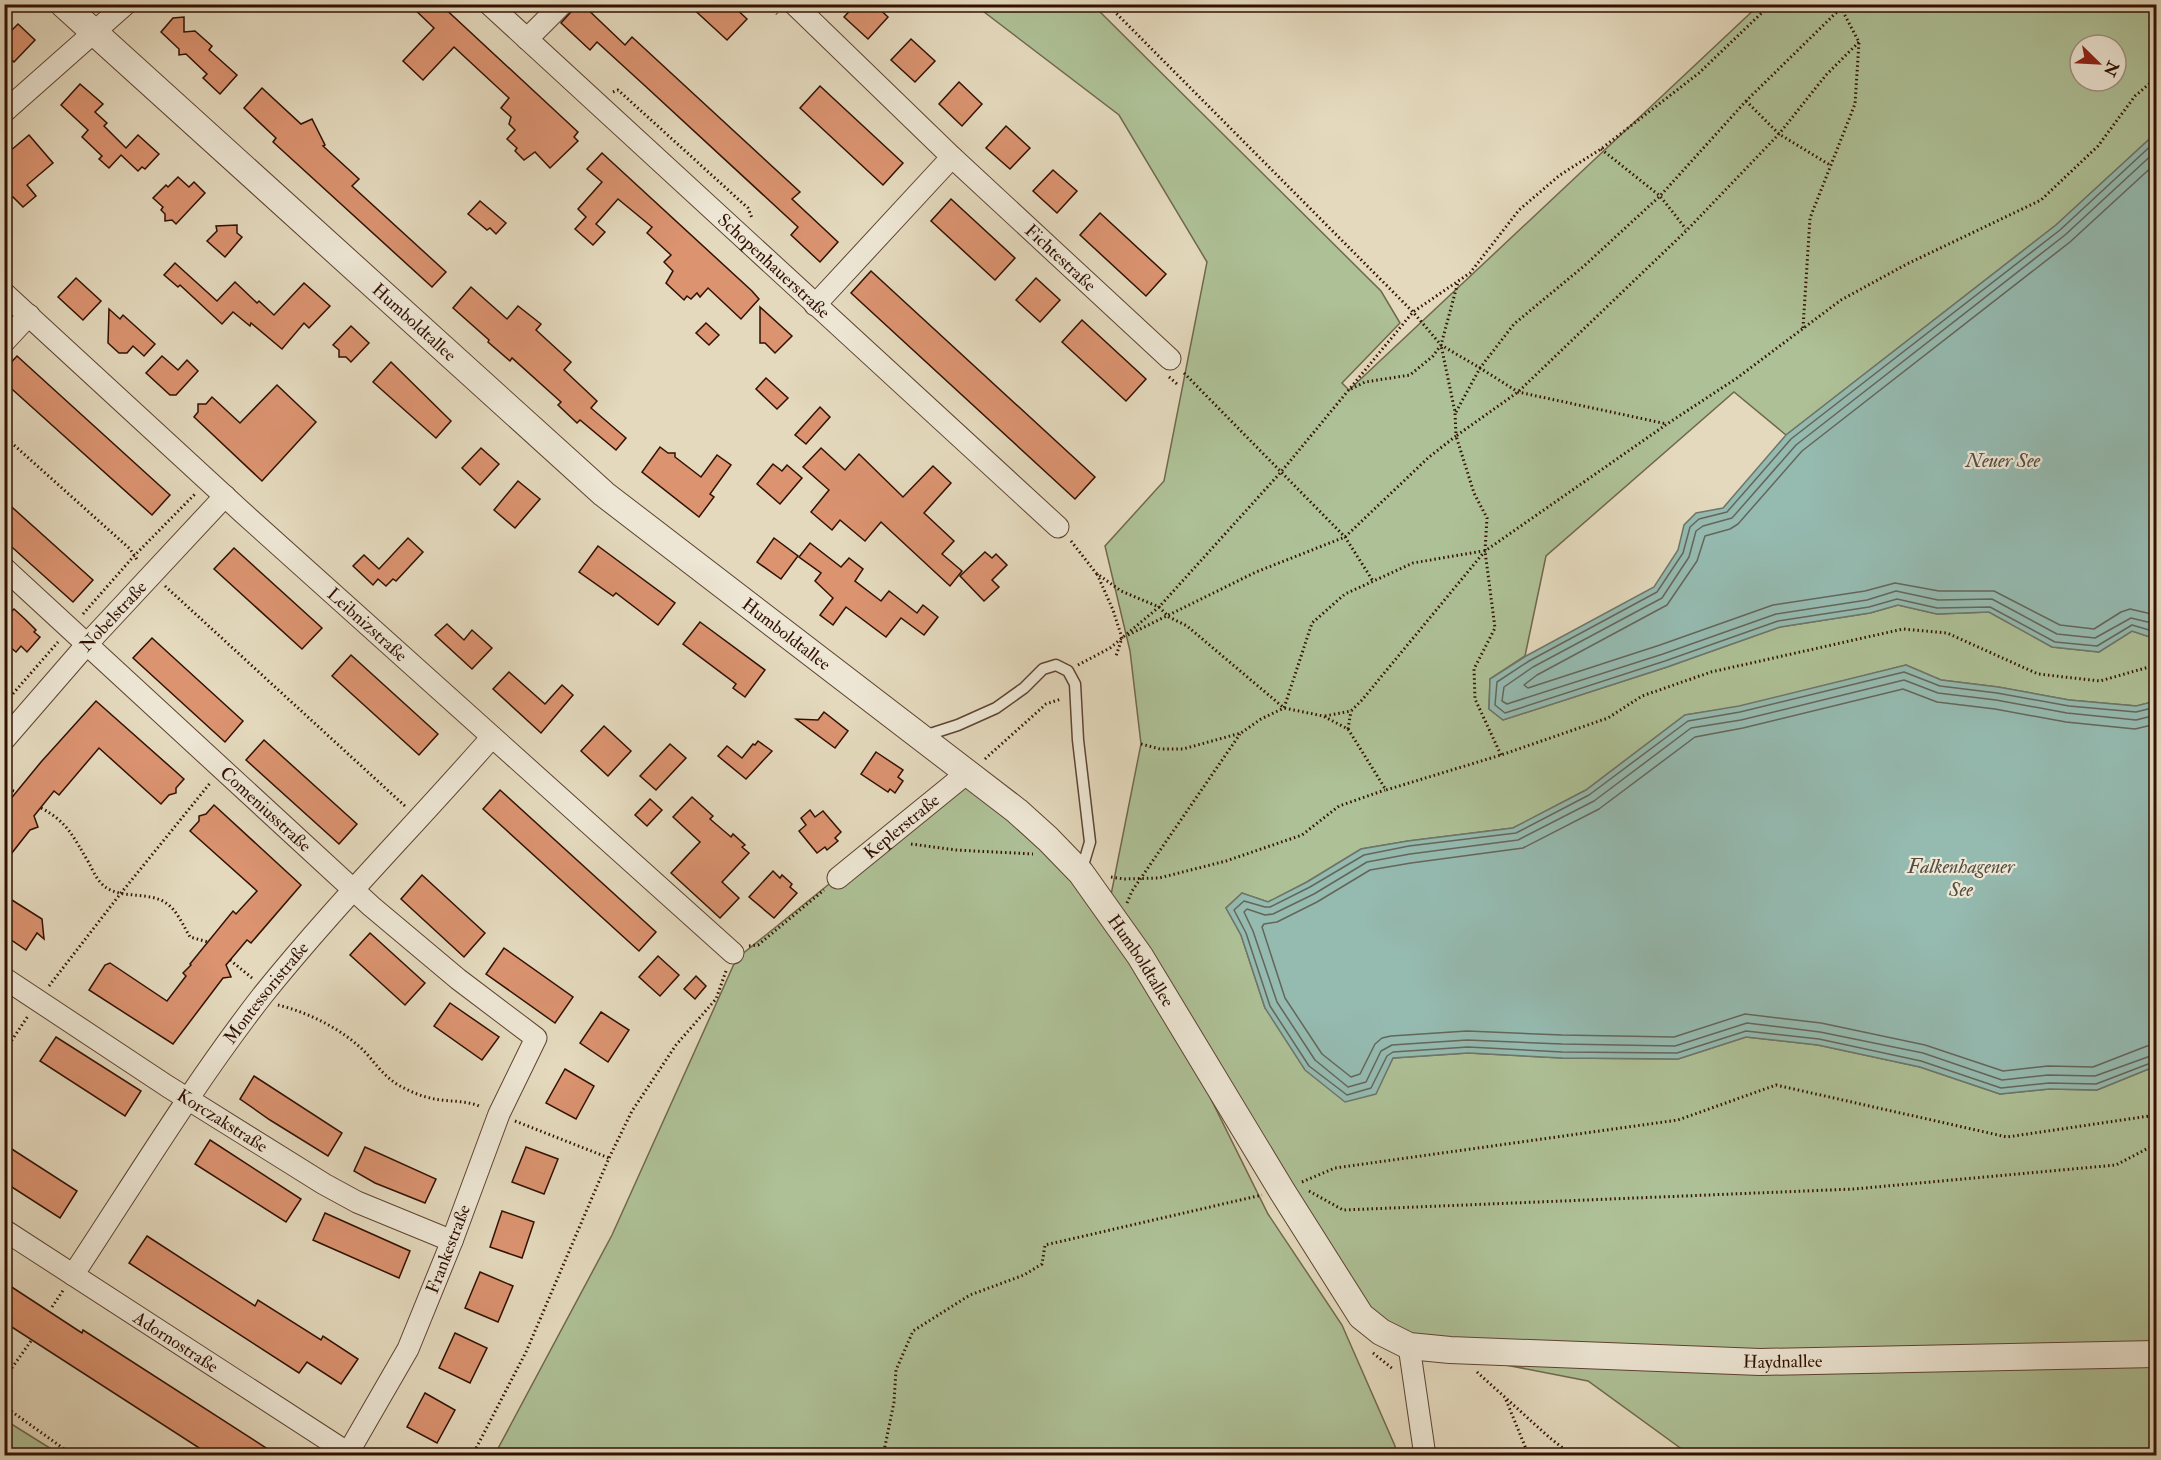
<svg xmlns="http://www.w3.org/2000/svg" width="2161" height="1460" viewBox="0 0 2161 1460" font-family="'IM FELL Double Pica',serif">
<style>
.green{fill:#aec096;stroke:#70684c;stroke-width:1.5;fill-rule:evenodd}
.water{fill:#95bab0;stroke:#6d766b;stroke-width:1.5}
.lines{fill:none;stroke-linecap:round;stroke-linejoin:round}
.shore{stroke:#64665a;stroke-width:1.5}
.building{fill:#db9370;stroke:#321103;stroke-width:1.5}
.service-casing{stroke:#5e4332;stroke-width:13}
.minor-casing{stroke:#5e4332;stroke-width:23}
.tertiary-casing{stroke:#5e4332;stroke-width:28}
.path{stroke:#321103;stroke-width:3;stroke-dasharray:1.5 3;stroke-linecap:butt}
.service{stroke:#ede6d4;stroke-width:10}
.minor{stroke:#ede6d4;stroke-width:21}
.tertiary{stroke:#ede6d4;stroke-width:26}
.labels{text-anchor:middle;stroke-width:4.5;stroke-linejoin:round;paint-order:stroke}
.street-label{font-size:18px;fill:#321103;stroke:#ede6d4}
.water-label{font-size:20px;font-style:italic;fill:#554c40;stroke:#ede6d4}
</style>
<rect width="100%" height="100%" fill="#e4d9bd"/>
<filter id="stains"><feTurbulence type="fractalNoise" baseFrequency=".00333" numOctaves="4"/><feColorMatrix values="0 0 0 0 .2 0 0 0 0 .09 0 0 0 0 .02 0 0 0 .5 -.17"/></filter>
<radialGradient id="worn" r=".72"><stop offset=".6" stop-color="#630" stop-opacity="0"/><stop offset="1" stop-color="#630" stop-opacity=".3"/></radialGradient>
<g class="green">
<path d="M975,5H1093L1381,291L1400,323L1342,383L1349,390L1759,5H2156V133L2056,225L1786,435L1734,392L1546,556L1525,656L1490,679L1489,709L1503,720L1667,667L1780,627L1870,613L1898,605L1937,614L1989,612L2052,647L2099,652L2132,631L2156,639V701L2137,706L2069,700L1998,687L1941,680L1906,665L1739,707L1685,715L1586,790L1513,828L1408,841L1361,849L1307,882L1268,902L1242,893L1226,908L1241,935L1265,1008L1375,1093L1393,1058L1468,1053L1562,1058L1678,1059L1746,1037L1818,1045L1920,1067L2000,1094L2049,1089L2097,1090L2156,1066V1455H1690L1588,1381L1409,1346L1381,1332L1145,966L1268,1214L1342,1325L1395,1446L1396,1455L494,1456L612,1235L734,964L741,955L967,773L1108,910L1141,744L1130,651L1105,546L1164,481L1207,262L1119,115ZM2080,45H2116V81H2080Z"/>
<polygon points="5,1420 61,1455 5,1455"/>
</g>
<g class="water">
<polygon points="2156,133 2156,639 2132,631 2099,652 2052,647 1989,612 1937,614 1898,605 1870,613 1780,627 1667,667 1503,720 1489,709 1490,679 1526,656 1654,587 1678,550 1684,525 1696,513 1723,508 1786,435 2056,225"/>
<polygon points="1906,665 1941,680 1998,687 2069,700 2136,706 2156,701 2156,1066 2097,1090 2049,1089 2000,1094 1920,1067 1818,1045 1746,1037 1678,1059 1562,1058 1468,1053 1393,1058 1376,1094 1345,1102 1305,1070 1265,1008 1241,935 1226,908 1242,893 1268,902 1307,882 1361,849 1408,841 1513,828 1586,790 1685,715 1739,706"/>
</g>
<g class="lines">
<g class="shore">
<polyline points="2156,141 2060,230 1791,439 1727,512 1699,519 1690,527 1683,553 1657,592 1529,661 1497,682 1495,705 1505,713 1665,661 1778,621 1869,607 1897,599 1937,608 1990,607 2055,642 2097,646 2132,625 2156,632"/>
<polyline points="2156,151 2065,235 1796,445 1732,518 1703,526 1696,531 1689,557 1662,598 1533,667 1504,687 1502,701 1507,704 1663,654 1776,614 1867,600 1896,591 1938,600 1992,599 2057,634 2095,638 2131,618 2156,624"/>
<polyline points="2156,163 2070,242 1802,451 1738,524 1730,529 1705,536 1697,561 1667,605 1537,675 1524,685 1528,688 1660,645 1773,605 1865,591 1895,583 1939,591 1994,591 2060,625 2094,629 2121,612 2130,609 2156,615"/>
<polyline points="2156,707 2136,712 2069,706 1997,693 1940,686 1904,672 1740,712 1688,721 1589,795 1516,833 1409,846 1364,855 1310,887 1270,907 1265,907 1244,901 1234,910 1246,933 1270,1006 1309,1066 1347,1095 1371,1088 1387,1056 1393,1052 1468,1047 1562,1052 1677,1053 1746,1031 1819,1039 1921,1061 2001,1088 2049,1083 2096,1084 2156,1061"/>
<polyline points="2156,715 2136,720 2067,713 1996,700 1938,693 1904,680 1741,720 1691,728 1594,801 1518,840 1410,854 1367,862 1314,894 1273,914 1265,915 1247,909 1244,912 1253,931 1277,1002 1315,1060 1348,1087 1366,1082 1381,1051 1392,1045 1467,1040 1562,1044 1675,1046 1747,1023 1820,1032 1923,1053 2002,1080 2048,1075 2095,1076 2156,1054"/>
<polyline points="2156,724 2135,729 2066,722 1995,709 1937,702 1903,689 1743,728 1695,737 1599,809 1523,848 1411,863 1370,870 1317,902 1277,922 1264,924 1262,927 1285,998 1322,1054 1351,1077 1360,1074 1375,1044 1382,1038 1391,1036 1467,1031 1562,1035 1674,1037 1745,1014 1821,1023 1925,1045 2003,1071 2048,1066 2093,1067 2147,1046 2156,1045"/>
</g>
</g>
<g class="building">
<polygon points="409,4 440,4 578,132 574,137 578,141 550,168 535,152 524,160 515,151 517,148 507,139 515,130 509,124 511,117 501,108 509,98 454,47 423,80 403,61 434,28"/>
<polygon points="578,4 582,4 625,45 632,37 800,192 792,199 838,242 820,262 791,235 798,227 643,84 597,42 590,50 561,23"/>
<polygon points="688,4 731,4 747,19 727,40"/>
<polygon points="856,4 874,4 888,17 868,39 844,17"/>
<polygon points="184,17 184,32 195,31 212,46 209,50 237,75 220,94 203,78 207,74 186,54 179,55 179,49 161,32 173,18"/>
<polygon points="18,24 35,40 14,62 4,53 4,38"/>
<polygon points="911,39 935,61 915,82 891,60"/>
<polygon points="959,82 982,104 962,126 939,104"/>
<polygon points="80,84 103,104 95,112 107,123 104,126 126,148 138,135 159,154 145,169 142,167 138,171 121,155 109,168 99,159 102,156 82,137 88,130 61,105"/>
<polygon points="820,86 903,163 883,185 800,108"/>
<polygon points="262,88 301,124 312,119 325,145 323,146 359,179 352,186 446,272 432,287 273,142 276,138 244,108"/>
<polygon points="1006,126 1030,148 1010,169 986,148"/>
<polygon points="29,135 53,163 27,185 36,196 23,207 13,197 4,204 4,156"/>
<polygon points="602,153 752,291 759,299 741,319 708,288 700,297 697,293 691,299 687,296 684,300 666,283 673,271 664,262 671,255 647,233 652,227 618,199 596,224 605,232 593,245 575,229 586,217 578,209 602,182 587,169"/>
<polygon points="1053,170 1077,191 1057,213 1033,191"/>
<polygon points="178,177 189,187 194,182 205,193 176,224 172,220 165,221 165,214 161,210 163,207 153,198 166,185 168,187"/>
<polygon points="951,199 1015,258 995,280 931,221"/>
<polygon points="480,201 506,223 496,234 490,228 487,230 468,214"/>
<polygon points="1100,213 1166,274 1146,296 1080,235"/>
<polygon points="237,225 237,233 242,237 225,257 207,241 217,231 216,226"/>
<polygon points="175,263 217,301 235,282 257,303 259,301 274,315 304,283 330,306 309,328 304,323 282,349 251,323 250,326 233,312 222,324 180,285 178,287 164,275"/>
<polygon points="871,271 1095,477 1075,499 851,293"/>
<polygon points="76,278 101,301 83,320 58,297"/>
<polygon points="1036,278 1060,300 1040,322 1016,300"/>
<polygon points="471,287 507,319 518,306 541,324 536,330 571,362 564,370 597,401 591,408 626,438 616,450 580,420 577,423 558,405 561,402 512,358 510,361 488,342 489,340 453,308"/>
<polygon points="760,307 792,336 775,353 765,343 760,343"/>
<polygon points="109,309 120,319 123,315 155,344 144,356 133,346 127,353 119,353 108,343"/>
<polygon points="1082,320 1146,379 1126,401 1062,342"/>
<polygon points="706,323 719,335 709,345 696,333"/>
<polygon points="351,326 369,343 351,362 346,357 339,357 339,350 333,345"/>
<polygon points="17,356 170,495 152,515 4,382 4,370"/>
<polygon points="162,356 178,370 187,360 198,371 176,395 170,395 146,373"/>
<polygon points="391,362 451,421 436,438 373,382"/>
<polygon points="766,378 788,398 777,409 756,389"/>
<polygon points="277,385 316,422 262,481 194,417 198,412 198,404 206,404 212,397 240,423"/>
<polygon points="820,407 830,417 806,444 795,435"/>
<polygon points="660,447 668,453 675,453 675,457 701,477 717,455 731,465 710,494 714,497 699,517 642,472"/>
<polygon points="481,448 499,464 480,485 462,468"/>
<polygon points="821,448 845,470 859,454 903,497 933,466 951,483 924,513 954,541 942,554 962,571 950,586 881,522 865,541 840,520 832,530 811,512 829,490 803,467"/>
<polygon points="773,464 782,471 787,465 802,478 780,504 757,484"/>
<polygon points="518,481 540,499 515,528 494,510"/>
<polygon points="4,500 93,580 73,602 4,540"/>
<polygon points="408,538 423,552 396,581 393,579 386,586 378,579 373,585 353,566 364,555 379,569"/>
<polygon points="774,538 798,556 781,579 757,562"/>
<polygon points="810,543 841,567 849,558 863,569 855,581 881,601 889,591 917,613 923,605 938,617 924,635 901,618 886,637 846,607 833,625 820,615 833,598 815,581 821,573 799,557"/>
<polygon points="598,546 675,603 658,625 616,593 613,596 579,572"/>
<polygon points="234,548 322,628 302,649 214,569"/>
<polygon points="985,552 992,558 996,554 1007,565 992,580 999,587 984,601 960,576"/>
<polygon points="4,605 12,611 14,609 25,619 36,630 34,632 40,637 27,652 21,646 16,652 4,642"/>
<polygon points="700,622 765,670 745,697 733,688 736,684 683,644"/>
<polygon points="447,624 464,640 472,630 492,648 472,669 435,635"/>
<polygon points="152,638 243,721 225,742 133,658"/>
<polygon points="351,655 438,734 419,755 332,676"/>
<polygon points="509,672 545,704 562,685 573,695 541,733 493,689"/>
<polygon points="96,701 184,779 176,788 176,793 169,795 161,804 99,748 59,795 54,791 34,816 38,827 30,830 4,863 4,807 41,762"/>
<polygon points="824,712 848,731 835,748 796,719 818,720"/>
<polygon points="604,726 631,751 608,776 581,751"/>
<polygon points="264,740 357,824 339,844 246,760"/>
<polygon points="758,741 772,751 746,779 718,756 727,746 742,758 753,744 755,745"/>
<polygon points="670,744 686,758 656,790 640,776"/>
<polygon points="876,752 903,770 898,777 903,781 895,793 890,789 888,792 861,774"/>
<polygon points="500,790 656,932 639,951 483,809"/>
<polygon points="692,797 713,816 710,819 731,837 733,834 745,845 742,847 749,853 722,882 739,898 720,918 671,873 700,842 673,817"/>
<polygon points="650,799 662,810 647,826 635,815"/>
<polygon points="214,805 301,885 251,943 247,940 226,965 231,977 223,978 173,1044 89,990 105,965 110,963 167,1001 186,976 183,973 191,965 190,964 233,911 236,914 257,891 190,831 199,821 199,816 206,814"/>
<polygon points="810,810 815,817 823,811 841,832 835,838 838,841 827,850 825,847 817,853 799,831 806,825 801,818"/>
<polygon points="773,871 780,878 782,875 792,884 790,887 797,893 774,918 749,897"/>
<polygon points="422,875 485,933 464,957 401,899"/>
<polygon points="4,895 42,919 44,939 37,933 26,950 4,935"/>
<polygon points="370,933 425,983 405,1005 350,955"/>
<polygon points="504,948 573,997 555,1023 486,974"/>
<polygon points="658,956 679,975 660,996 639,977"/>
<polygon points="696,976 706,986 695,999 684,989"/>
<polygon points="450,1003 499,1037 482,1060 434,1026"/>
<polygon points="601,1012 629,1030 608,1062 580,1043"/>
<polygon points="56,1037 141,1091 125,1116 40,1061"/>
<polygon points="565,1069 594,1086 576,1119 546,1103"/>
<polygon points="254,1076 342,1133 328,1156 270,1120 240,1099"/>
<polygon points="210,1140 301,1199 286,1222 195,1164"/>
<polygon points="4,1144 77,1191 60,1218 4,1182"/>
<polygon points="365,1147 436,1179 425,1203 375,1183 354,1171"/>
<polygon points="526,1147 558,1159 544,1194 512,1182"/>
<polygon points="502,1211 534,1222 522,1258 490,1247"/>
<polygon points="325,1213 410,1251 399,1278 313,1240"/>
<polygon points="147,1236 255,1306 258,1300 321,1340 323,1336 358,1359 341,1384 307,1362 299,1373 129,1263"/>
<polygon points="480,1272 513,1286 498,1322 465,1308"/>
<polygon points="4,1282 82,1333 83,1330 277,1455 210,1455 4,1322"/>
<polygon points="455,1333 487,1348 470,1383 439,1368"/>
<polygon points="425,1393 455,1410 437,1443 407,1427"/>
</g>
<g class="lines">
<defs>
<polyline id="service" points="924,736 958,725 996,708 1024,688 1043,669 1056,665 1068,671 1075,684 1078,740 1090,842 1081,872"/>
<g id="minor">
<path id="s1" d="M489,4L1058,527"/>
<polyline points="794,4 952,157 815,305"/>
<polyline points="527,39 562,4"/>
<polyline points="4,112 126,4"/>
<path id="s2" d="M952,157L1170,359"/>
<path id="s3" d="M4,293L242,512L733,953"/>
<polyline points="4,342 29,315"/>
<path id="s4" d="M4,568L371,906L458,979L536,1038L499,1114L452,1241L408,1349L348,1453L4,1230"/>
<path id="s5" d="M4,740L88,643L225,496"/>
<path id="s6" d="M838,878L967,773"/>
<path id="s7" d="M4,978L167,1086L324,1184L357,1202L452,1241"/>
<path id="s8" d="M73,1275C135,1181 193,1085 262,996C334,906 416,824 492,737"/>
<polyline points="1409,1346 1425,1456"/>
</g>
<g id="tertiary">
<path id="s9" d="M63,4L604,494L1017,811L1048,839L1081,873L1140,956L1282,1191L1361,1316L1381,1332L1409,1346L1450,1350L1760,1362L2156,1354"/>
</g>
</defs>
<use href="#service" class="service-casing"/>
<use href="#minor" class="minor-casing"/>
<use href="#tertiary" class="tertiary-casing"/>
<g class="path">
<polyline points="767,4 777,14"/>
<polyline points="1107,4 1413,312 1441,345 1480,368 1514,324 1584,266 1660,196 1746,101 1845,4"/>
<polyline points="613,92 618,90 748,208 752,218"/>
<polyline points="1746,101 1779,134 1830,165"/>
<polyline points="1601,149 1660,196 1686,229"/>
<polyline points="1803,328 1810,218 1855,104 1859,42 1841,8"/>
<polyline points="1184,373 1345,537 1373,581"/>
<polyline points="1169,377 1177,384"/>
<polyline points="1351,389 1365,382 1410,375 1433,356 1441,345 1458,282"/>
<polyline points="1456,412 1480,368 1518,392 1667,424"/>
<polyline points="4,436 130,549 138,561"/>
<polyline points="1071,541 1096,573 1121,591 1159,607 1169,617 1187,626 1284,708 1323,716 1348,729 1386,790 1501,755 1608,718 1642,696 1711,672 1903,629 1947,633 2038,674 2100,681 2156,665"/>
<polyline points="1097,574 1113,610 1122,638 1116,656"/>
<polyline points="165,586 406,807"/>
<polyline points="83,614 133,557 195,494"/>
<polyline points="1128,635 1256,572 1345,537 1429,457 1456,436 1455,412 1441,345"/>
<polyline points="1078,665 1110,648 1159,607 1281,472 1413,312 1470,273 1519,210 1560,175 1601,149 1699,73 1771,4"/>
<polyline points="4,704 58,642"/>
<polyline points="1325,716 1351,711 1362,700 1485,551 1667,424 1737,378 1841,300 1907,264 2041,200 2098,146 2135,96 2156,78"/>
<polyline points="1348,729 1351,711"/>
<polyline points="1141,744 1160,749 1183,749 1241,733 1261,719 1284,708 1312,623 1345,594 1413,563 1483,551"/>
<polyline points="1501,755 1475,699 1474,669 1495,628 1485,551 1487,518 1474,493 1456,436 1518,392 1687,230 1779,134 1826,75 1859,42"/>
<polyline points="985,759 1046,704 1061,699"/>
<polyline points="4,788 17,792"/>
<path d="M41,808C67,821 74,838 89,863C92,869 96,878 101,883C117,901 147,890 166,903C177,910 184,927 190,937L208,942"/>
<polyline points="911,844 956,850 1033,854"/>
<polyline points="1111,877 1124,879 1159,878 1226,861 1302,835 1339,806 1385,790"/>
<polyline points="1127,903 1132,891 1240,734"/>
<polyline points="749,946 758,945 824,890"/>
<polyline points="230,960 252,978"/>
<polyline points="49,986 121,893 211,782"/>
<path d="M278,1005C310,1013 344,1030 367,1054C377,1066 386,1078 400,1086C411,1092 423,1097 435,1099C450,1102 467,1100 481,1107"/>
<polyline points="4,1052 28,1016"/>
<polyline points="515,1121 609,1158"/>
<polyline points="1302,1182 1335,1168 1678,1120 1776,1085 2007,1137 2156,1115"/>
<polyline points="1309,1191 1343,1210 1854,1189 2116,1165 2156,1144"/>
<polyline points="52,1307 64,1289"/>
<polyline points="1373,1353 1393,1369"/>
<polyline points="1477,1372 1550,1438 1573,1456"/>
<polyline points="4,1379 31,1341"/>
<polyline points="1506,1400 1529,1456"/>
<polyline points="4,1406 74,1456"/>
<polyline points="472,1456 526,1352 609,1158 632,1111 676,1045 716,999 726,971"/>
<polyline points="883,1456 894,1402 896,1370 913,1331 970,1295 1024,1275 1042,1264 1045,1245 1262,1195"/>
</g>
<use href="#service" class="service"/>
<use href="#minor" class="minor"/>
<use href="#tertiary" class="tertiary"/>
</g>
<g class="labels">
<g class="street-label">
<text dy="6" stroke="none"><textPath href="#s2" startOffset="148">Fichtestraße</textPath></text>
<text dy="6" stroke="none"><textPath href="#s1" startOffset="387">Schopenhauerstraße</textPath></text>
<text dy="6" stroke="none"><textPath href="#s9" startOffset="474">Humboldtallee</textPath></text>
<text dy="6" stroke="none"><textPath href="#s5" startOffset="165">Nobelstraße</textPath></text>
<text dy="6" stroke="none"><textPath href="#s3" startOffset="492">Leibnizstraße</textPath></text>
<text dy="6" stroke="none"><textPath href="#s9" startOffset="960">Humboldtallee</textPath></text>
<text dy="6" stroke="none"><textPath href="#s4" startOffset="356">Comeniusstraße</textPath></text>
<text dy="6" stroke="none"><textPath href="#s6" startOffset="82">Keplerstraße</textPath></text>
<text dy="6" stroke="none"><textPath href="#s9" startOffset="1446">Humboldtallee</textPath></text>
<text dy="6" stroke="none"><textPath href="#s8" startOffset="342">Montessoristraße</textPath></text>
<text dy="6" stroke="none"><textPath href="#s7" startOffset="261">Korczakstraße</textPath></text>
<text transform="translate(448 1249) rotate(-69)" y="6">Frankestraße</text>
<text transform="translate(176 1342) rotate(33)" y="6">Adornostraße</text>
<text dy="6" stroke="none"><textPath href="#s9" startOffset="2295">Haydnallee</textPath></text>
</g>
<g class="water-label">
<text x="2003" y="467">Neuer See</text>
<text x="1961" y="873">Falkenhagener<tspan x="1961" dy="23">See</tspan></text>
</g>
</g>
<rect width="2161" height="1460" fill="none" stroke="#e4d9bd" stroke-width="24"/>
<rect x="6" y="6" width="2149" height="1448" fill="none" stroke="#321103" stroke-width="3"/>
<rect x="12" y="12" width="2137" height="1436" fill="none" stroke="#321103" stroke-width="1.5"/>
<g transform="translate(2098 63) rotate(114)"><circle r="28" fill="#ede6d4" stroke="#a29180" stroke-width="1.5"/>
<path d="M0-4.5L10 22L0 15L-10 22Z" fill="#8f2418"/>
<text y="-9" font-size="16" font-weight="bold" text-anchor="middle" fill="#321103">N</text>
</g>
<rect width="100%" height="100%" filter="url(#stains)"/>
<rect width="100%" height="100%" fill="url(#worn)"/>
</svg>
